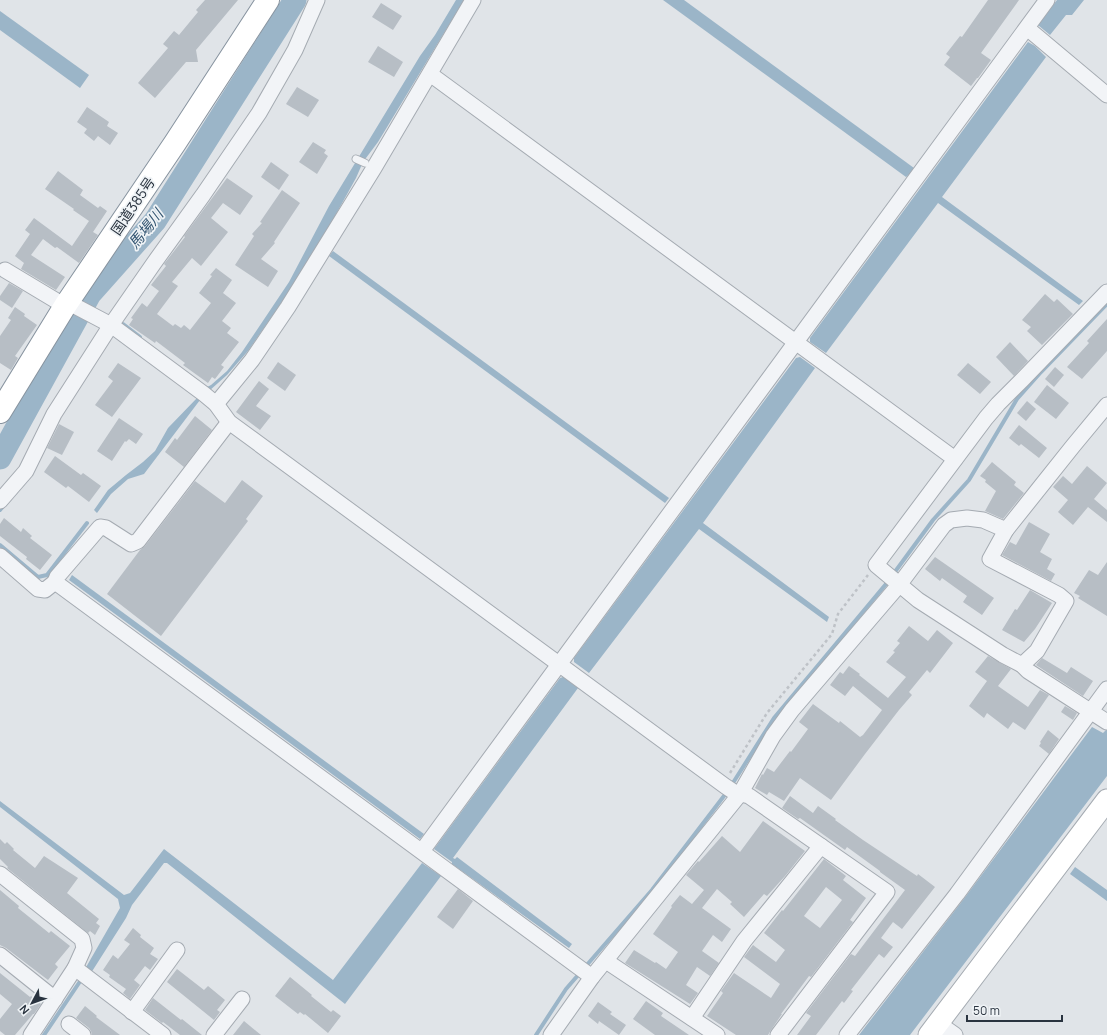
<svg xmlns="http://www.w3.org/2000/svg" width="1107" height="1035" viewBox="0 0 1107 1035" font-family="Manrope,'Noto Sans JP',sans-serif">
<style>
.water{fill:#9bb5c8}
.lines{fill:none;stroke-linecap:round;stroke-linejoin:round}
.stream{stroke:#9bb5c8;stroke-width:4}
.river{stroke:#9bb5c8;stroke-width:23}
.building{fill:#b7bec5;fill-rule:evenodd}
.lane-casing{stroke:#a5abb2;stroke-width:9}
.street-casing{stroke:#a5abb2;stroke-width:17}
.secondary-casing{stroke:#a5abb2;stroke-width:23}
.highway-casing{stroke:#87939f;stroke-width:24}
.path{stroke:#bec2c7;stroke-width:2.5;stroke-dasharray:3 3;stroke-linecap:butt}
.lane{stroke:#f2f4f7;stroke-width:7}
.street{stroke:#f2f4f7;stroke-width:15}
.secondary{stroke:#fff;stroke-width:21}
.highway{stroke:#fff;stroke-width:22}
.labels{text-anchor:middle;stroke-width:3.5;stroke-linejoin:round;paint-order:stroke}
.street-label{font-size:14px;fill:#29333f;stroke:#eff3f6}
.water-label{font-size:15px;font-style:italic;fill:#345672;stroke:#eff3f6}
</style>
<rect width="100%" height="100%" fill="#e0e4e8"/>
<g class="water">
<polygon points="456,0 464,0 378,142 363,162 356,178 309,263 248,351 227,375 209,391 205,388 211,385 227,371 242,352 289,282 329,206 420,56 435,35"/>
<polygon points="663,0 684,0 914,168 911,173 906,177"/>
<polygon points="1057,0 1084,0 1072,15 1066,15 1050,35 1038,25"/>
<polygon points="0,11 89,75 80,88 0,30"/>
<polygon points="1028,42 1035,46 1046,57 942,197 1083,301 1079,305 938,203 826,353 810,342 810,338"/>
<polygon points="333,251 669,498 665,503 329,256"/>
<polygon points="800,357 815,368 703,523 829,617 827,622 699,529 589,673 574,662 574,658 796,358"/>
<polygon points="197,398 200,400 144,474 128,479 111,494 97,513 94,510 108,490 126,475 143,462 155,451 168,428"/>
<polygon points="72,575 424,834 420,839 69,580"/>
<polygon points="563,677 578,688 453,858 455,859 457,857 572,944 569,948 452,864 452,862 434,849 560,678"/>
<polygon points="1092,727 1103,733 1107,729 1107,776 910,1035 859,1035 963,900"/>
<polygon points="0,801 124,895 130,893 164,849 333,980 422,863 441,876 345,1004 167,863 164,863 132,905 126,918 91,973 85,969 120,908 118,899 0,807"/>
<polygon points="1075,867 1107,890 1107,901 1070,874"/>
</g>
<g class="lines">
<g class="stream">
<polyline points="123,324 140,337"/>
<polyline points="0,510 5,504"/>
<polyline points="0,545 38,577 47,575 87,523"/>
<polyline points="731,786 774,718 886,584 933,520 969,480 1017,399 1041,372 1107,304"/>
<polyline points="44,1035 83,977"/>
<polyline points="536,1035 566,989 652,890 727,792"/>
</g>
<polyline class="river" points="0,458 90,294 155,221 295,0"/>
</g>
<g class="building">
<polygon points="205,0 238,0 196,50 198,62 186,62 155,98 138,83 168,48 163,44 174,31 179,35 198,12 196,10"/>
<polygon points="988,0 1019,0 981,53 991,60 978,78 977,78 971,86 944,65 950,57 946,54 960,36 962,37"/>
<polygon points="381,3 402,16 393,30 372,17"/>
<polygon points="378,46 403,62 394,77 368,62"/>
<polygon points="297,87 319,100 308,117 286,104"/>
<polygon points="87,107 109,122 107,126 118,133 110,145 98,136 94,141 84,133 87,129 77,122"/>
<polygon points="313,142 326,150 324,153 328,156 317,174 299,162"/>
<polygon points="271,162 289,175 279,190 261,177"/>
<polygon points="58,171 83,190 80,195 98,208 100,206 107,211 93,232 98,235 79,263 57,247 55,248 43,239 31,255 65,277 56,290 21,269 24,263 15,256 30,234 25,230 34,218 72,246 89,221 73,210 74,209 45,189"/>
<polygon points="227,178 253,196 240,215 223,203 211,218 228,232 201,266 192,258 172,282 178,286 157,314 173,326 175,324 181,328 184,325 190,330 211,303 199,293 212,276 210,275 216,268 232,280 223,293 236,303 222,321 231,328 227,333 239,342 221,365 224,367 215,379 212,377 208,383 183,365 185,363 156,341 155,343 129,325 133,319 131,318 142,303 147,307 159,291 151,285 166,266 164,264 185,237 184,236"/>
<polygon points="282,190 300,203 274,242 275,243 261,259 278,271 268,287 235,265 254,236 252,234 262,223 260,222"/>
<polygon points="9,283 23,291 12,308 0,300 0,296"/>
<polygon points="1045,294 1054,302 1057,299 1073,314 1042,345 1027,331 1031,327 1022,320"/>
<polygon points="15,307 25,314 24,316 37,325 15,356 18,358 11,370 0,363 0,336 11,320 8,318"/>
<polygon points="1107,319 1107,351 1082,379 1067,367 1089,343 1087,341"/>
<polygon points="1010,342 1028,361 1014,376 996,357"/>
<polygon points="278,362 296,375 285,391 267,378"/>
<polygon points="118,363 141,378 112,417 95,405 113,381 108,377"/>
<polygon points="968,363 991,382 980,394 957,375"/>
<polygon points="1055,367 1064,375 1054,387 1045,379"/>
<polygon points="259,381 269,389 256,406 271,416 260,430 236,412"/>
<polygon points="1047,385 1069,403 1056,419 1034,402"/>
<polygon points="1027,401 1036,409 1026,421 1017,413"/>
<polygon points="195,416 212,430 184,467 165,452 175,438 177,440"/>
<polygon points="119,418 143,434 136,444 129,439 126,442 125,441 112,461 97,451"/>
<polygon points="59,424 74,432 62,455 47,448"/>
<polygon points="1019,425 1047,448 1039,458 1021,444 1019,446 1009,438"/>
<polygon points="55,456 81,475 83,473 101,486 89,502 68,486 66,488 44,472"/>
<polygon points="992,462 1016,482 1014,485 1024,493 1003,519 985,511 996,491 985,482 986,480 980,476"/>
<polygon points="1087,466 1107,483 1094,499 1107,510 1107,522 1088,507 1073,525 1058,512 1068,500 1053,487 1063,476 1072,484"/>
<polygon points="242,480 263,496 246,519 248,521 161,636 107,594 140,550 145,546 195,481 225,503"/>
<polygon points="4,518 21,532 23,528 32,536 30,538 52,555 40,570 26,559 27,557 0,536 0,524"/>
<polygon points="1029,522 1050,534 1040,552 1052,559 1047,569 1055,574 1051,581 1002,555 1010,542 1016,545"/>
<polygon points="935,557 994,598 982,615 963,602 967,596 942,578 940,581 925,569"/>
<polygon points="1107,562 1107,616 1078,598 1080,596 1074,593 1089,570 1098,575"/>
<polygon points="1030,590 1052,603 1035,629 1024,642 1002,630 1015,609 1017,610"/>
<polygon points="909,626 928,641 937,630 953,643 930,673 927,670 909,692 912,695 899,710 865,754 831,800 800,778 784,801 769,792 767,795 755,788 762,774 763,775 767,768 774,772 790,751 791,752 808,729 799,722 813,704 839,723 840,721 860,737 863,735 882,710 853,686 845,696 830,685 840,672 843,674 849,666 860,674 859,675 888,698 906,677 886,662 895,652 893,651 900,643 897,641"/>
<polygon points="988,656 1011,669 998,686 1028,707 1040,690 1049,695 1025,730 1013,722 1008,729 987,713 984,718 969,706 987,681 975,672"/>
<polygon points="1042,658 1067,673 1071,667 1093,681 1083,696 1036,665"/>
<polygon points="1065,706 1077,713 1073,720 1061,712"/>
<polygon points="1048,730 1059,739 1049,754 1039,746 1041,743 1040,742"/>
<polygon points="790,796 813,813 818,806 836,819 835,820 863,840 917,876 918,874 935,887 902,929 893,922 881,938 893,947 884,958 879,954 851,990 853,991 844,1003 842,1001 816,1035 797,1035 811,1016 806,1013 851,954 855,956 905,890 880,872 880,871 847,847 845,850 800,818 798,819 782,808"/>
<polygon points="763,821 805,851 786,875 767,896 764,894 744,917 730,904 732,902 717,889 702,908 731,929 722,942 713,935 702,951 719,963 710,976 697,967 686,985 698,993 690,1004 625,963 634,950 655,963 656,962 666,969 678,952 653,934 672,907 671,906 680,895 692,904 704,890 686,875 698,861 699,862 722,836 740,852"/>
<polygon points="0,839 5,844 7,842 14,849 13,850 35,868 44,856 78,878 67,893 99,919 96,923 100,926 95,935 90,931 88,933 7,868 8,867 0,859"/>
<path d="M824,859L846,876L843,880L866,898L850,920L853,922L811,977L809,976L781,1014H782L771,1030L768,1035H736L707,1016L723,993L721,991L734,973L771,998L780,984L744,957L753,945L776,962L785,950L764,933L782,910L783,911ZM826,887L842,900L820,928L804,916Z"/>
<polygon points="458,889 473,901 453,929 437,917"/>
<polygon points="0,890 19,906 18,908 49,933 51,931 70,946 55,964 58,967 48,980 6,948 0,945"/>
<polygon points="133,928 141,935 140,937 154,948 150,954 158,959 150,970 145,966 134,980 140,985 130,999 123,993 126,989 109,977 110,975 103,970 113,955 118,959 130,944 124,940"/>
<polygon points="177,969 204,990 208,986 225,1000 217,1010 220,1012 214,1020 167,982"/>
<polygon points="0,973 30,997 31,996 41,1004 34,1014 33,1014 15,1035 5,1035 0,1031 0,1019 12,1004 0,994"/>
<polygon points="290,977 312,995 311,996 331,1012 333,1010 341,1016 328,1033 305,1014 304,1015 300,1012 298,1014 275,996"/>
<polygon points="153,998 181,1020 182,1019 202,1035 180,1035 163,1022 162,1023 145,1010"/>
<polygon points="646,1001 663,1013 661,1016 689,1035 655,1035 633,1019"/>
<polygon points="598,1002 612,1012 610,1014 626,1025 619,1035 599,1021 598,1024 588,1016"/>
<polygon points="85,1006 97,1016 96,1017 120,1035 92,1035 91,1031 89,1028 76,1018"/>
<polygon points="244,1021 261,1035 233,1035"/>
</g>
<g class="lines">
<defs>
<polyline id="lane" points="356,159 365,163"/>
<g id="street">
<polyline points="1027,28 1107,95"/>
<polyline points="430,74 955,459"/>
<polyline points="5,270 65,306 75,306 111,325 204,394 216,404 229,422 725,786 734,792 749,796 887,892 778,1035"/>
<polyline points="1107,292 1022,380 998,404 986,418 876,565 918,600 1003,655 1022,665 1028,671 1107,722"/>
<polyline points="216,404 252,360 288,307 374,168 473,0"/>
<polyline points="229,422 138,541 131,544 106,528 100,527 57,577 55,582 592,977"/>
<polyline points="0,501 26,471 54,414 111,325 154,263 203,195 259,113 295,50 317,0"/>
<polyline points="0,556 38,589 45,590 55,582"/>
<polyline points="1022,665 1037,651 1066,601 1059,595 990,559 1006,530 1073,446 1107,405"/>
<polyline points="422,851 1047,0"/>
<polyline points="0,874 82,939 84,948 75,968 31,1035"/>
<polyline points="0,955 55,999"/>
<polyline points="606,961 717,1035"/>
<polyline points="75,968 163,1035"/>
<polyline points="132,1012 177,950"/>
<polyline points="692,1018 744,941 821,846"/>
<polyline points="938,1023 955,1035"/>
<polyline points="69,1024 83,1035"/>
<polyline points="214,1035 242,999"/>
<polyline points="551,1035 592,977 740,794 773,736 792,710 899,585 944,525 951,520 967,518 983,520 1006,530"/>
<polyline points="847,1035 957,894 1107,689"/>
</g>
<polyline id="secondary" points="929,1035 1107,800"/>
<polyline id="highway" points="0,412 65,306 175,143 268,0"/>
</defs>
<use href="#lane" class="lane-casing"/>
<use href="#street" class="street-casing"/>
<use href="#secondary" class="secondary-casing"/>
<use href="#highway" class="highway-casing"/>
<polyline class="path" points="730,773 767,713 832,634 838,614 868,575"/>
<use href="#lane" class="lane"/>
<use href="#street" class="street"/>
<use href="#secondary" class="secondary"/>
<use href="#highway" class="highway"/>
</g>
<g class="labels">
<g class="street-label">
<text transform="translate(133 206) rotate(-56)" y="5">国道385号</text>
</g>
<g class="water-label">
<text transform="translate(146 229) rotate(-51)" y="5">馬場川</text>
</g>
</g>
<g transform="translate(32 1003) rotate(229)" stroke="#eff3f6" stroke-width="3" paint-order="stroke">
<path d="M0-3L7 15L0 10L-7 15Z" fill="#29333f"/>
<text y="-6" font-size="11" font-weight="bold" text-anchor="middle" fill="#29333f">N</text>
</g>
<path d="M967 1015v6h95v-6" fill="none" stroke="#29333f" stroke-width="2"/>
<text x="973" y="1015" font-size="12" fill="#29333f" stroke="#eff3f6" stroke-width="3" paint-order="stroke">50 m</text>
</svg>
